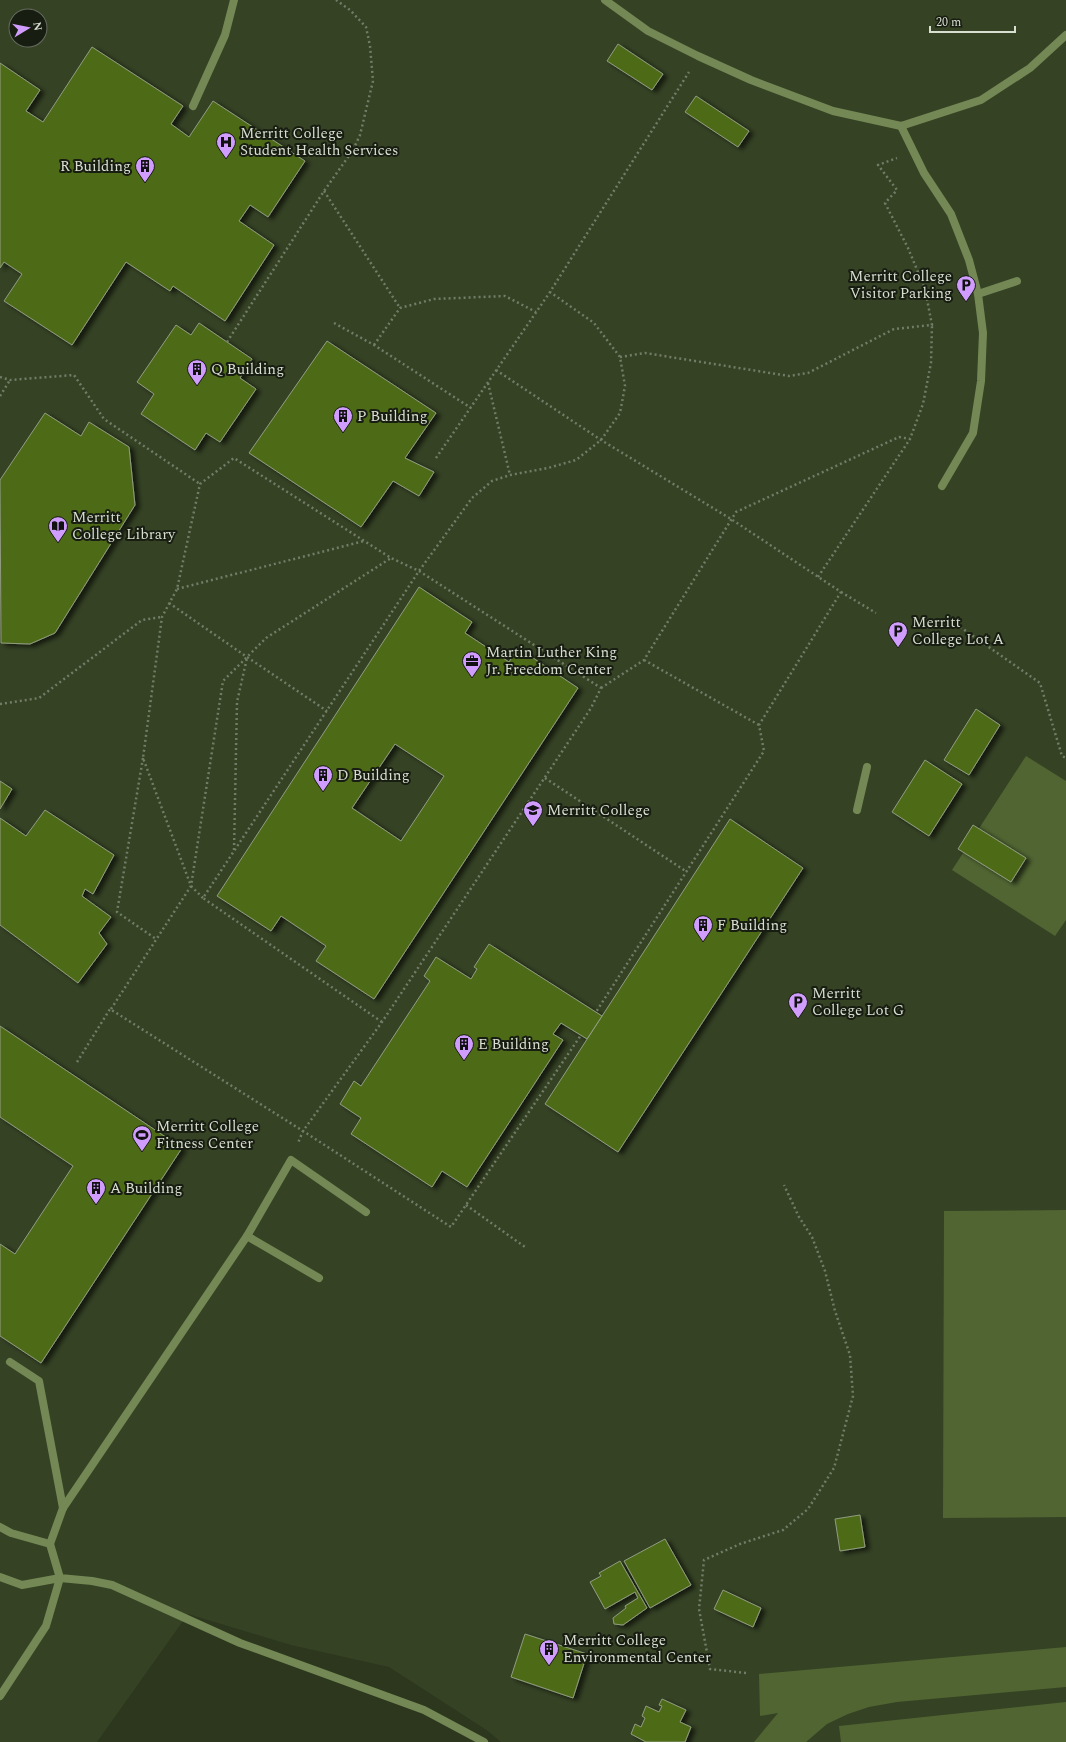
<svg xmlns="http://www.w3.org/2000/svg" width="1066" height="1742" viewBox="0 0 1066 1742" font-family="Spectral,serif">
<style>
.built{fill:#354224;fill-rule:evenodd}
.green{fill:#506532}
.building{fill:#4e6b19;stroke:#909d80;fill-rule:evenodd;filter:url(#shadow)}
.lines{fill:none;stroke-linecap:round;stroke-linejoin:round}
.path{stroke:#737c67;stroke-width:2.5;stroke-dasharray:2 3;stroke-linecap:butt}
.lane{stroke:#738855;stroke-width:8}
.labels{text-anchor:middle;stroke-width:4;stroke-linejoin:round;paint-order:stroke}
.poi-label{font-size:15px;fill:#d8dfd0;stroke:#181d12;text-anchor:start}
</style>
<defs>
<filter id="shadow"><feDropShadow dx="4.5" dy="2.5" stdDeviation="2" flood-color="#0009"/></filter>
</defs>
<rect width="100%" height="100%" fill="#2d371e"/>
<path class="built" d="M0,0H1066V1742H501L488,1731L389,1667L291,1645L188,1614L97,1742H0ZM16,16H40V40H16Z"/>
<g class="green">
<polygon points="1026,756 1066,781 1066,920 1055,936 952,870"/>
<polygon points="1066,1210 1066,1517 943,1518 944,1211"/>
<polygon points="1066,1647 1066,1687 897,1702 869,1707 848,1714 827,1724 806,1742 754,1742 778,1713 760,1716 759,1674"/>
<polygon points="1066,1702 1066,1742 841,1742 839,1726"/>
</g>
<g class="building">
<polygon points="618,44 663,74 652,90 607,61"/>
<polygon points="92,47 183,106 171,124 189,137 213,101 305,161 268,217 250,205 239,221 274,245 225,321 173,286 170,291 126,262 72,345 4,301 22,274 4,262 0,268 0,63 40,90 26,111 43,122"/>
<polygon points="696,96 749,131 738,147 685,112"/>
<polygon points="199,323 252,359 240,378 256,389 220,442 206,433 195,450 141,414 154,394 137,382 176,325 191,335"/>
<polygon points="327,341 436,413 405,458 434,472 419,496 393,481 361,527 249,453"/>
<polygon points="45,413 81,436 89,422 129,447 135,505 55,633 30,644 1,643 0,480"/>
<path d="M419,587L472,622L465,633L509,662L518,648L578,688L374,999L316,961L326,946L281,916L271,931L217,896ZM395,744L444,776L401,841L352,808Z"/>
<polygon points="976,709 1000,725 969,775 944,760"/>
<polygon points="925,760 962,784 929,836 892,812"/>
<polygon points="0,781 12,789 0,809"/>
<polygon points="45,810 114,855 93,894 85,889 82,896 111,917 99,933 107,944 78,983 0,925 0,818 26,836"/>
<polygon points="730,819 803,868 618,1152 545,1104"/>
<polygon points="973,825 1026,858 1011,882 958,849"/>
<polygon points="489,944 602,1016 587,1039 561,1023 553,1034 563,1040 467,1187 442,1171 432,1187 351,1134 361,1118 340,1104 354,1081 361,1086 430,981 424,976 436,957 471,979 477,969 474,967"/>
<polygon points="0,1026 182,1148 41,1363 0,1336 0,1244 15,1254 73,1166 0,1117"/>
<polygon points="860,1515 865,1547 840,1551 835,1519"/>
<polygon points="665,1539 691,1585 650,1608 624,1561"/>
<polygon points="620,1561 647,1608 623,1625 614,1624 613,1618 626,1608 625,1606 638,1598 635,1592 605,1609 590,1582 601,1576 599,1573"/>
<polygon points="723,1590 761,1608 753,1627 714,1609"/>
<polygon points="525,1634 587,1654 573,1698 511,1677"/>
<polygon points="662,1699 686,1710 680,1722 691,1727 685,1742 646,1742 631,1734 635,1724 641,1727 645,1718 642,1716 646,1706 659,1712 662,1706 659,1705"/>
</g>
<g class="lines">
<g class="path">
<polyline points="324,191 400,308"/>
<polyline points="334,323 374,345 471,408"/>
<polyline points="227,342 324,191 353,150 360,135 373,81 370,46 366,27 350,10 336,0"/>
<polyline points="374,345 400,308 434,299 505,296 536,312"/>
<polyline points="620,357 645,353 789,376 808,373 894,329 932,325 925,289 908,248 885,203 897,190 878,165 897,158"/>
<polyline points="496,370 601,440 731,519 841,592 759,725 764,751 596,1012"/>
<polyline points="0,377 10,380 74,375 104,419 200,484"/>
<polyline points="488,383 510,475"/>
<polyline points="0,396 10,380"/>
<polyline points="436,458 550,292 689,72"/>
<polyline points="818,577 910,439"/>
<polyline points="177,589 364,541"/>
<polyline points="841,592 876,613"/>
<polyline points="169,603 247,657 327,711"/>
<polyline points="956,624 1040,683 1062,756 1066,758"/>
<polyline points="644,660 759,725"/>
<polyline points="601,688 644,660 736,512 899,437 910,439 923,404 931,363 932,325"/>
<polyline points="0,704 39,698 142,620 162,617"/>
<polyline points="143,758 117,912 156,939"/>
<polyline points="545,778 687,872"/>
<polyline points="234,850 237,702 247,658"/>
<polyline points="203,898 191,886 143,758 162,617 177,589 200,484 234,458 391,558 419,571 601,688 591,708 382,1022 303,1131 298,1143"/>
<polyline points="111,1009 191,886 223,681 266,638 391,558"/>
<polyline points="382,1022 203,898 419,571 472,498 492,481 510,475 548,468 576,460 601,440 620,413 625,386 620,357 594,323 550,292"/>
<polyline points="77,1062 110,1009 303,1131 451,1227 581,1035"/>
<polyline points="466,1205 525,1247"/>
<polyline points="746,1673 710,1669 699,1609 704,1560 740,1544 783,1530 808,1509 834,1468 853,1396 850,1355 835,1311 825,1271 812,1237 799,1217 784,1185"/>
</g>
<g class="lane">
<polyline points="605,0 648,31 698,56 751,80 833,111 901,126 981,100 1030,68 1066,35"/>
<polyline points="193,106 225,35 234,0"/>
<polyline points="901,126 924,173 951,214 969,260 978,294 983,333 981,381 973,433 942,486"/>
<polyline points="978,294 1017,281"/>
<polyline points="857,810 867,767"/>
<polyline points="247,1236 291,1160 366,1212"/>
<polyline points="10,1362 39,1381 63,1508"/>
<polyline points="0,1527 11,1533 50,1544 60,1578 92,1581 112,1585 240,1643 424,1710 484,1742"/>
<polyline points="50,1544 63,1508 247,1236 319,1278"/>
<polyline points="0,1577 22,1585 60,1578 46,1626 0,1696"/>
</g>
</g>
<defs>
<symbol id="hospital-pin" viewBox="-11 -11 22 30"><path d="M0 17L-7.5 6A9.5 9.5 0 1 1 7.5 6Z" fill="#d09dff" stroke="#181d12"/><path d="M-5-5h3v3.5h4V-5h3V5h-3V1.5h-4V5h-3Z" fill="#111"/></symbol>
<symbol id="building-pin" viewBox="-11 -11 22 30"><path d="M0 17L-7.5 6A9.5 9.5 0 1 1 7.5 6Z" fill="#d09dff" stroke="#181d12"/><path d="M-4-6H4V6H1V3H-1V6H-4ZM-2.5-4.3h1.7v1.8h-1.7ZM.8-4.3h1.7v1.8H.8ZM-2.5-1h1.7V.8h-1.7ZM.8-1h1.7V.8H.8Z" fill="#111"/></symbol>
<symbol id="parking-pin" viewBox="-11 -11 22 30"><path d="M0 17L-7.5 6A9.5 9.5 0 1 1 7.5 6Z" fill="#d09dff" stroke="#181d12"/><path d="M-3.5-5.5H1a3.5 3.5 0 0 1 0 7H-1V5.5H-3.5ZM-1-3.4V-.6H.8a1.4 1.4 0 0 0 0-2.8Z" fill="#111"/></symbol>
<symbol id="library-pin" viewBox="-11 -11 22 30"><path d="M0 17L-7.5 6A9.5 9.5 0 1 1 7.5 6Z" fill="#d09dff" stroke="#181d12"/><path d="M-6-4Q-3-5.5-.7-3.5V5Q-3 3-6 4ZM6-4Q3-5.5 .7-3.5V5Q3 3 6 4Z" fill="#111"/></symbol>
<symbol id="office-pin" viewBox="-11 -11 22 30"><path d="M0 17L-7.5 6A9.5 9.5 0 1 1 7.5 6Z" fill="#d09dff" stroke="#181d12"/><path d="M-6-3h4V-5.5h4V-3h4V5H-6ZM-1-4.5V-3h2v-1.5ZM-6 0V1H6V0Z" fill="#111"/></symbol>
<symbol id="university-pin" viewBox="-11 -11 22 30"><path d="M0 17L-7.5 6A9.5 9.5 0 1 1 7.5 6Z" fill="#d09dff" stroke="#181d12"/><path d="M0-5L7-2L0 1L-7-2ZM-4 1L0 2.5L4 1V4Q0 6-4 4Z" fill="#111"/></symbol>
<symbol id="stadium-pin" viewBox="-11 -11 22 30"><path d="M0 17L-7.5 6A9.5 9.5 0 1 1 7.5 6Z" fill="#d09dff" stroke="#181d12"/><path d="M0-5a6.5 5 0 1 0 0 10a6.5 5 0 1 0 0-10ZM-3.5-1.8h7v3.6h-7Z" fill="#111"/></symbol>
</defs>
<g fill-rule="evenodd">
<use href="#hospital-pin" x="215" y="131" width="22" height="30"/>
<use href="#building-pin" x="134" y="155" width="22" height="30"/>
<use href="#parking-pin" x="955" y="274" width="22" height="30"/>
<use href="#building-pin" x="186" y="358" width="22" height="30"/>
<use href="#building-pin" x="332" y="405" width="22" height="30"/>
<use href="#library-pin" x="47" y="515" width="22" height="30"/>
<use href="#parking-pin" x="887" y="620" width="22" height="30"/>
<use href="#office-pin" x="461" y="650" width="22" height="30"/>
<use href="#building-pin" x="312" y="764" width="22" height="30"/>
<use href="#university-pin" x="522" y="799" width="22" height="30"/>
<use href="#building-pin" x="692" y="914" width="22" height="30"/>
<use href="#parking-pin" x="787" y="991" width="22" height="30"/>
<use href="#building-pin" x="453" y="1033" width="22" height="30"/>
<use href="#stadium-pin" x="131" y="1124" width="22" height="30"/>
<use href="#building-pin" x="85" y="1177" width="22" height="30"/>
<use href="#building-pin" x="538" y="1638" width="22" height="30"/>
</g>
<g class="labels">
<g class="poi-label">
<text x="240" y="138">Merritt College<tspan x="240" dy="17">Student Health Services</tspan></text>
<text x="131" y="171" text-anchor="end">R Building</text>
<text x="952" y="281" text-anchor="end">Merritt College<tspan x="952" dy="17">Visitor Parking</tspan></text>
<text x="211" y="374">Q Building</text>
<text x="357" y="421">P Building</text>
<text x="72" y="522">Merritt<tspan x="72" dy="17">College Library</tspan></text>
<text x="912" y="627">Merritt<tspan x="912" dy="17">College Lot A</tspan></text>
<text x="486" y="657">Martin Luther King<tspan x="486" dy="17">Jr. Freedom Center</tspan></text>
<text x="337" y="780">D Building</text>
<text x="547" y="815">Merritt College</text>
<text x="717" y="930">F Building</text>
<text x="812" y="998">Merritt<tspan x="812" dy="17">College Lot G</tspan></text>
<text x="478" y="1049">E Building</text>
<text x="156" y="1131">Merritt College<tspan x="156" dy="17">Fitness Center</tspan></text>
<text x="110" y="1193">A Building</text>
<text x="563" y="1645">Merritt College<tspan x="563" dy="17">Environmental Center</tspan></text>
</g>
</g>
<g transform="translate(28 28) rotate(80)"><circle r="19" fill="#181d12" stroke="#656b5e"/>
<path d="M0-3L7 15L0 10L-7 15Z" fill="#d09dff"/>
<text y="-6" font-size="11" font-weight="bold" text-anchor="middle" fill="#d8dfd0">N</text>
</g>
<path d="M930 26v6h85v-6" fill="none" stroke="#d8dfd0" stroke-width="2"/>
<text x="936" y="26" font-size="12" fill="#d8dfd0" stroke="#181d12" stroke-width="3" paint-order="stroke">20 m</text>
</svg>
